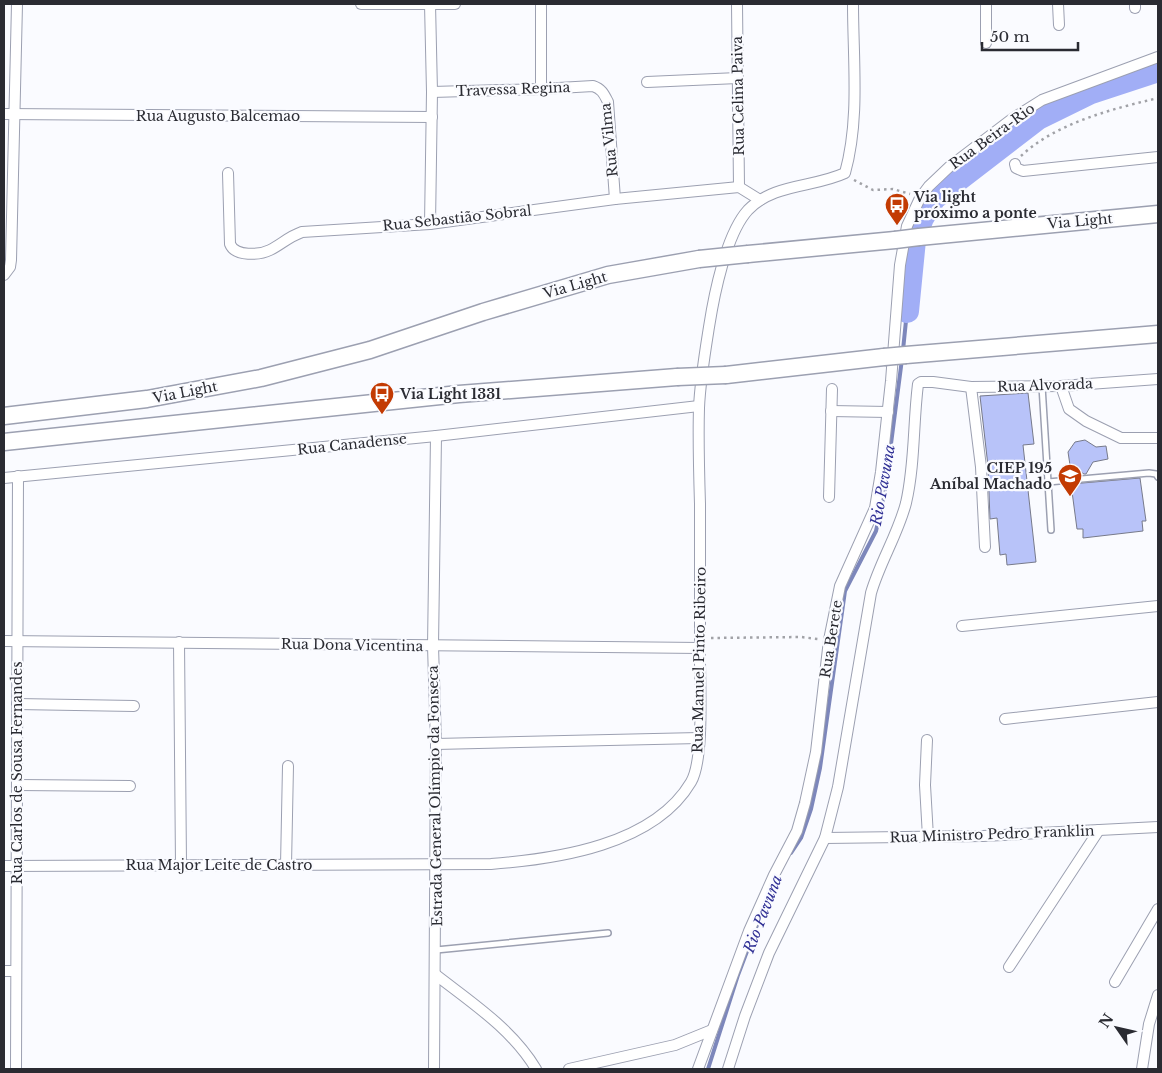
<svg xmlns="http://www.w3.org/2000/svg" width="1162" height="1073" viewBox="0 0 1162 1073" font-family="'Libre Baskerville',serif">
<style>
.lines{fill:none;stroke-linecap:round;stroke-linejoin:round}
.stream{stroke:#7d87bb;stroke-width:4}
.river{stroke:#a1aef6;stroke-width:24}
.building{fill:#b8c3f9;stroke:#777a8a}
.service-casing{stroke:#9ca0b1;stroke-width:8}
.minor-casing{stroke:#9ca0b1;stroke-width:12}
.primary-casing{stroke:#9ca0b1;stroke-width:19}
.path{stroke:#a1a2a7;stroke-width:2.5;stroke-dasharray:2.5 4;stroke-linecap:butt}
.service{stroke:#fff;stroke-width:5}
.minor{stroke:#fff;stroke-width:10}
.primary{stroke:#fff;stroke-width:16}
.primary-bridge-casing{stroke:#9ca0b1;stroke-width:19;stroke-linecap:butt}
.primary-bridge{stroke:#fff;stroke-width:16}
.labels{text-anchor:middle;stroke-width:4.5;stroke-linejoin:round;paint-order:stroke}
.street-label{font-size:14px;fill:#2a2b32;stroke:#fafbff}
.poi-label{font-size:14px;font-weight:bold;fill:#2a2b32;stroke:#fafbff;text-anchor:start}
.water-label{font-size:15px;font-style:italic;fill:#313195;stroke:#fafbff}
</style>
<rect width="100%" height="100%" fill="#fafbff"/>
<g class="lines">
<g class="stream">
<polyline points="903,350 907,311"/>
<polyline points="791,853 801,838 811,809 820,768 845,591 876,531 885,490 902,359"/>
<polyline points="708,1069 738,975 757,925"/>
</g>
<polyline class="river" points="907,311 914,240 922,218 934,198 1038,118 1091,92 1158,70"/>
</g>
<g class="building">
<polygon points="1028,393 1034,444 1023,445 1036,562 1007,565 1006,554 1000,555 997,518 990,519 988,466 980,396"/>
<polygon points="1085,440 1096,447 1106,446 1108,459 1093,462 1086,474 1084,474 1070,465 1068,452 1075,442"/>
<polygon points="1140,478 1146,521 1142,521 1143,531 1083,538 1083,529 1077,529 1071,484"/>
</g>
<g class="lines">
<defs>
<g id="service">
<polyline points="1042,386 1051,530"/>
<polyline points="1048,482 1149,473 1156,474 1158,477"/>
<polyline points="436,950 608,933"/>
</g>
<g id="minor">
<polyline points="361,4 455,4"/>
<polyline points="430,4 432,92 430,224"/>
<polyline points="541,4 541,89"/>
<polyline points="737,4 739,187"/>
<polyline points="986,4 986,43"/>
<polyline points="1058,4 1059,25"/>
<polyline points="1135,4 1135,8"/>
<polyline points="647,82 738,78"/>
<path d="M432,92L541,89L593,86C602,89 604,94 608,102L615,199"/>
<polyline points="4,114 432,117"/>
<polyline points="1015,164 1016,168 1023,171 1158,157"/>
<path d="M228,173L230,244C235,257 260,255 270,250C282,244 288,237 302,232L430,224L615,199L739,187L760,200"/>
<polyline points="4,275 10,267 11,260 17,4"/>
<polyline points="1061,386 1069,409 1086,421 1121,438 1158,438"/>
<polyline points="971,387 981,467 985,547"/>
<polyline points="831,411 888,412"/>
<polyline points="4,478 436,436 699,406"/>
<polyline points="829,497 832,389"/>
<polyline points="962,626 1158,606"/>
<polyline points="4,641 700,648"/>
<polyline points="179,642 181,865"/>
<polyline points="17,704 134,706"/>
<polyline points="1005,719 1158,702"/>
<polyline points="927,740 925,785 928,837"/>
<polyline points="436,744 699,738"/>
<polyline points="18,785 130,786"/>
<polyline points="825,838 983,836 1158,827"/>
<polyline points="286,865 288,766"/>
<path d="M4,866L491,864C557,859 654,845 691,782C704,760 700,688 700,660C700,608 700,556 700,504C699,472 698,440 699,408C700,382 705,352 709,327C714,295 726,234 748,210C774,183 813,188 845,173C860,119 853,60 853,4"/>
<polyline points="1009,967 1099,830"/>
<polyline points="4,971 16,971"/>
<path d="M436,975C472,1003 512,1029 536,1069"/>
<polyline points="1115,982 1158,909"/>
<polyline points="16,1069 18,476"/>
<polyline points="434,1069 436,744 433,646 436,436"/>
<polyline points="569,1069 675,1045 712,1030"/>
<polyline points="698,1069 749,931 774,875 797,831 805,803 816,752 829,640 840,586 875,508 881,472 891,381 900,265 907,226 920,198 929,186 949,167 1012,119 1042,100 1158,57"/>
<path d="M728,1069L745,1016L769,953L825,838L838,787L871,593C880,562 898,534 906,503C915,464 913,424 918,384L921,382H933L971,387L1061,386L1158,379"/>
<polyline points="1142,1069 1149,1024 1158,995"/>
</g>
<g id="primary">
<polyline points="919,237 1158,214"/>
<polyline points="748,254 895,240"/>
<polyline points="906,355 1158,334"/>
<polyline points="726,375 884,357"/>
<polyline points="4,416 147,399 261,378 370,350 483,312 608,275 699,259"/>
<polyline points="4,442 459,394 677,377"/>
</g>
</defs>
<use href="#service" class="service-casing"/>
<use href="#minor" class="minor-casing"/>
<use href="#primary" class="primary-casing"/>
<g class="path">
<path d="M1021,156C1056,123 1112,109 1158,98"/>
<polyline points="854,180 873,190 893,189 910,194"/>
<polyline points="711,638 801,637 818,639"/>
</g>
<use href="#service" class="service"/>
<use href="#minor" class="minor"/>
<use href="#primary" class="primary"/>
<defs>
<g id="primary-bridge">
<polyline points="895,240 919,237"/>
<polyline points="699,259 748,254"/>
<polyline points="884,357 906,355"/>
<polyline points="677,377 726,375"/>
</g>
</defs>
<use href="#primary-bridge" class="primary-bridge-casing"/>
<use href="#primary-bridge" class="primary-bridge"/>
</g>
<defs>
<symbol id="bus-pin" viewBox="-11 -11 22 30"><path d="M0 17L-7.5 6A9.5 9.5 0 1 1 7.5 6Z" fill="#c33b03" stroke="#fafbff"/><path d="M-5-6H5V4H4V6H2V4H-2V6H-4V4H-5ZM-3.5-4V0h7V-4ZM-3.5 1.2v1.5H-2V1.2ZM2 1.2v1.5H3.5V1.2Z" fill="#fff"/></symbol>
<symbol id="school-pin" viewBox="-11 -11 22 30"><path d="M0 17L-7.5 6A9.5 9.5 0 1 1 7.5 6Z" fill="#c33b03" stroke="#fafbff"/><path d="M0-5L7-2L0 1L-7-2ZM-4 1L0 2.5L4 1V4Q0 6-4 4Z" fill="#fff"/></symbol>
</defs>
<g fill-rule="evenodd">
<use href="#bus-pin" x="883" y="191" width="28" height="38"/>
<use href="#bus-pin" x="368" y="380" width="28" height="38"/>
<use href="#school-pin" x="1056" y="462" width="28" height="38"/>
</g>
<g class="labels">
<g class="street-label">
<text transform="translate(513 89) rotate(-2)" y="5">Travessa Regina</text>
<text transform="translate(738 96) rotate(-91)" y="5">Rua Celina Paiva</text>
<text x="218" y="121">Rua Augusto Balcemao</text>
<text transform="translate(992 136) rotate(-36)" y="5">Rua Beira-Rio</text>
<text transform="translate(609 140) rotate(-96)" y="5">Rua Vilma</text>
<text transform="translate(457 218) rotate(-6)" y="5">Rua Sebastião Sobral</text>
<text transform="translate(1080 221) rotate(-5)" y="5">Via Light</text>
<text transform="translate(575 285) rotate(-16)" y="5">Via Light</text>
<text transform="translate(1045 385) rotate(-2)" y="5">Rua Alvorada</text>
<text transform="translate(185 392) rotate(-11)" y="5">Via Light</text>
<text transform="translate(352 444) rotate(-6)" y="5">Rua Canadense</text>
<text transform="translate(831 639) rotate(-81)" y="5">Rua Berete</text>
<text transform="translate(352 645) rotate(1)" y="5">Rua Dona Vicentina</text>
<text transform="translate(699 660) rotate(-89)" y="5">Rua Manuel Pinto Ribeiro</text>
<text transform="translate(17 773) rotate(-90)" y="5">Rua Carlos de Sousa Fernandes</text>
<text transform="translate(435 796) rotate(-91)" y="5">Estrada General Olímpio da Fonseca</text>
<text transform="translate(992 834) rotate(-2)" y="5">Rua Ministro Pedro Franklin</text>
<text x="219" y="870">Rua Major Leite de Castro</text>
</g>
<g class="poi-label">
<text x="914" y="202">Via light<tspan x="914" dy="16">próximo a ponte</tspan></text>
<text x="400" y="399">Via Light 1331</text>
<text x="1052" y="473" text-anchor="end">CIEP 195<tspan x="1052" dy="16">Aníbal Machado</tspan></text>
</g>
<g class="water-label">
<text transform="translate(883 485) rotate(-80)" y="5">Rio Pavuna</text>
<text transform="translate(763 914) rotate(-69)" y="5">Rio Pavuna</text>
</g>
</g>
<rect width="1162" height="1073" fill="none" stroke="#2a2b32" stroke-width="10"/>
<g transform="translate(1117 1028) rotate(304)" stroke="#fafbff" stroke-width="4" paint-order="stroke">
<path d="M0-4L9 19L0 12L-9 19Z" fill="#2a2b32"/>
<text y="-8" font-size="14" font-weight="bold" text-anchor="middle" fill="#2a2b32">N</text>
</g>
<path d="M982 42v8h96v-8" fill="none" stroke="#2a2b32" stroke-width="2.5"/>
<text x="990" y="42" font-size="15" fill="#2a2b32" stroke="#fafbff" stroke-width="4" paint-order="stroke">50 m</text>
</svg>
